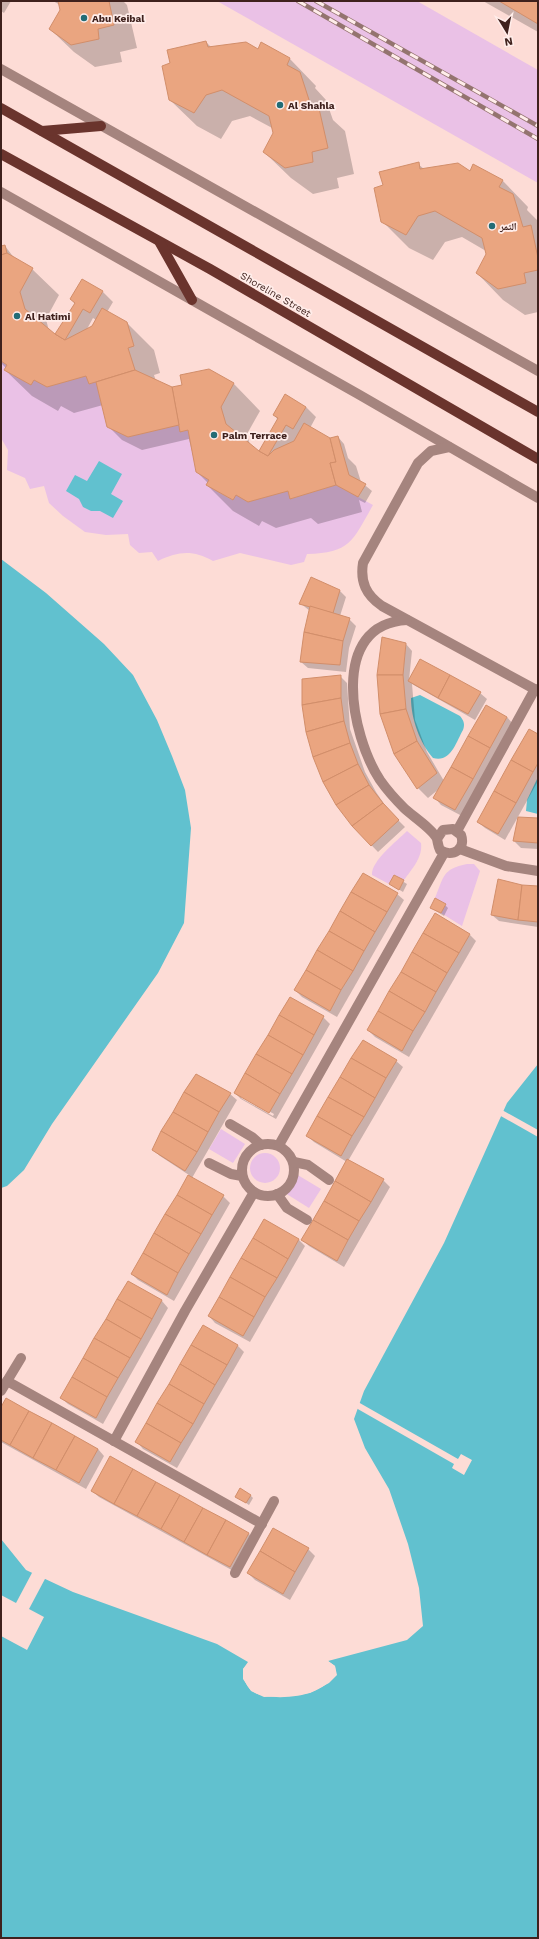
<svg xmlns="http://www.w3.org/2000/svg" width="539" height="1939" viewBox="0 0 539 1939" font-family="'Work Sans','Noto Naskh Arabic',sans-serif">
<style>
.green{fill:#eac1e6}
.water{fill:#61c1cf}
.pier{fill:#fddcd6}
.shadow{fill:#0003;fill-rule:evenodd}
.building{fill:#eaa580;stroke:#d28e6a}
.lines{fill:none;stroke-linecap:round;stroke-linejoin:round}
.minor{stroke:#a5847e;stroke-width:10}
.major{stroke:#6a342d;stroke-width:10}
.rail-casing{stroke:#94746f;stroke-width:4.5}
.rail{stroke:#ffedea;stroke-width:3;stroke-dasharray:9;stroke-linecap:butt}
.poi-dot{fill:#226c76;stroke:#ffedea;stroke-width:1.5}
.labels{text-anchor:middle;stroke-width:3.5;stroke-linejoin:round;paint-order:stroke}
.poi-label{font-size:10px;font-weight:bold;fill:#3f211d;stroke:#ffedea;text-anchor:start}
.street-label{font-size:10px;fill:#3f211d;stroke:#ffedea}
</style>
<rect width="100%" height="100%" fill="#fddcd6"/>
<g class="green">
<polygon points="217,1 417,1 538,70 538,183"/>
<path d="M1,361L7,365L4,370L31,385L34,380L47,387L86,376L89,384L96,382L107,427L128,437L179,425L181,432L188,430L196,472L209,480L206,485L232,500L236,495L248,502L288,491L291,499L336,485L373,505C353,540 351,553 307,554L304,562L291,565L240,553L213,561C193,550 179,551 158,561L152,552L139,553L130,545L128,534L106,535L85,532L63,516L49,503L44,486L30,489L25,478L7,470L8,450L1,438Z"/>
<path d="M407,831L421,843C423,857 412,869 404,880L394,875L389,884L372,875C371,861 397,841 407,831Z"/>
<path d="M467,864H474L480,871L462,926L441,913L445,904L435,898C444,877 442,869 467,864Z"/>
<polygon points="221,1129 245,1144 233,1163 209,1149"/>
<circle cx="265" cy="1168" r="15"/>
<polygon points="296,1174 321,1189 309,1208 285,1193"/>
</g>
<g class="water">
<polygon points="99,461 122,474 111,494 123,501 113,518 100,511 91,511 83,507 79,499 66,491 75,475 87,481"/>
<polygon points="1,559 46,593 104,644 133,675 157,720 172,756 185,790 191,828 184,923 158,973 52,1124 24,1170 7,1186 1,1188"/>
<path d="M420,695L460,716C464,721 465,724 463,730C456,742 451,763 433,758C420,743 411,719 411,698Z"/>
<polygon points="538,777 538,814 526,811 527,800"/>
<path d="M538,1064V1938H1V1539L26,1570L73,1592L217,1644L248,1662L243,1669C243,1677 245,1685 252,1691C264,1700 298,1698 312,1692C322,1688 329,1683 336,1675L335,1666L328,1661L407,1640L423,1626L419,1588L408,1544L389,1489L365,1448L354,1419L364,1391L444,1243L507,1103Z"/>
</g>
<g class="pier">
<polygon points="502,1110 538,1130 538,1137 499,1115"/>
<polygon points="358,1402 458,1459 461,1454 472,1460 464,1475 452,1468 454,1464 356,1408"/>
<polygon points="33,1571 46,1577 29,1609 44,1617 27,1650 1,1636 1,1595 16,1603"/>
<polygon points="328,1661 335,1666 337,1675 329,1683 310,1693 289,1696 264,1697 251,1691 243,1679 243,1669 250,1662 245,1669 245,1679 253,1689 265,1695 289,1694 310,1691 327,1682 334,1674 333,1667 327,1662"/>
</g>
<g class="shadow">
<polygon points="1,1 11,1 4,13 1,11"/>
<polygon points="53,1 123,1 127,5 137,48 120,52 122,62 95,67 74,52 50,29 61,10 60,5"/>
<polygon points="483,1 538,1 538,32"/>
<polygon points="206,42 211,47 258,50 261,44 290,59 316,86 315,88 326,100 333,120 345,131 354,174 337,178 339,188 313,194 291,178 264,152 275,133 274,129 250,116 232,121 221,139 197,126 170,100 171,64"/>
<polygon points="418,164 424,169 471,172 502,180 528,207 527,210 538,221 538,312 525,315 503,300 477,273 487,255 486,251 462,237 445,242 433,260 409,248 382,221 384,185"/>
<path d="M5,246L15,259L32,269L59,295L46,319L49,331L55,335L75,304L71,299L103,292L113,302L107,312L127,323L154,350L160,373L154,375L156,381L173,389L184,386L209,370L234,384L260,411L247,434L250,445L259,452L278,420L274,415L306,407L316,417L310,428L331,440L338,437L344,444L348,458L356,466L361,482L372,491L365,503L359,500L362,512L318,524L311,518L276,528L262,521L259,526L233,511L207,485L208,483L197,472L189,439L142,450L122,440L108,426L103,405L74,413L61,406L58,411L32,396L5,370L6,368L1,363V247ZM93,318L96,320L93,326L87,329Z"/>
<polygon points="340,591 346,597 340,616 349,619 356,626 349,648 346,672 308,668 301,662 310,611 300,603"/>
<polygon points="406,644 412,651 409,680 480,693 487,699 475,720 412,684 415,720 427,752 444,781 507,717 513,724 462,816 441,805 435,798 440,788 428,798 418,788 394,753"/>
<polygon points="340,676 347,683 350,729 365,772 376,792 389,811 405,827 378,852 352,825 337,804"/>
<polygon points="538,735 538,781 505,840 485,828 478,822"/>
<polygon points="518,818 538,819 538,849 521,848 514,841"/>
<polygon points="394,876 407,884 403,892 390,884"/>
<polygon points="522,886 538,887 538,927 499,921 492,915"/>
<polygon points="397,894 404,900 337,1017 302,997 295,990"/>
<polygon points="445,905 448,908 444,916 431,908"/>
<polygon points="470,935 476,941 409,1057 375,1037 368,1030"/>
<path d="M323,1017L330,1024L276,1119L241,1099L235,1093ZM241,1096L274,1114L273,1116L241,1098Z"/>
<polygon points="396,1061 403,1067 348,1161 383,1180 390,1187 344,1267 309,1246 303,1240 347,1162 314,1142 307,1135"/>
<polygon points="230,1094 237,1100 192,1178 223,1196 230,1203 174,1301 138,1280 132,1274 189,1175 160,1156 153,1150"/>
<polygon points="264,1220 299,1240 305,1246 250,1342 215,1323 209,1316"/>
<polygon points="128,1283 162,1301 168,1308 103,1424 68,1404 61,1398"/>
<polygon points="203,1326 238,1346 244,1352 177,1468 143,1449 137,1442"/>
<polygon points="6,1399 98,1449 104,1456 86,1489 1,1442 1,1409"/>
<polygon points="111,1458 249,1534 255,1540 237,1573 99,1497 92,1491"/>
<polygon points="250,1495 253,1498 249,1505 237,1497"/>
<polygon points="273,1530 308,1549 315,1556 290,1600 255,1580 248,1573"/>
</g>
<g class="building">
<polygon points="58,1 109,1 114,25 98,29 99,39 71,45 49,29 60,10"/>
<polygon points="499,1 538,1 538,24"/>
<polygon points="206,41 208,47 246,42 258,49 261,42 290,58 287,65 300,72 311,106 318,104 328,148 312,152 313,162 285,168 263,152 273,133 269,116 222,90 206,95 194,113 169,100 162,66 170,63 167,50"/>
<polygon points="419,162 420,169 458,163 470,171 473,164 503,180 499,187 513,194 523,227 531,225 538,258 538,270 524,273 526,283 498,289 476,273 486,254 482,238 435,211 418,216 406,235 381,222 374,188 383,185 379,172"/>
<polygon points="5,245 7,253 1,255 1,246"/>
<polygon points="7,253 33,268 20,292 25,309 55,334 65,340 92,326 102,308 127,322 134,346 128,348 135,370 89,384 86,376 47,387 34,380 31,385 4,370 7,365 1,361 1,255"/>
<polygon points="82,279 103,291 90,313 83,309 65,340 55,334 75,303 70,299"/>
<polygon points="209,369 234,383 221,407 226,424 259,451 268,456 274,450 294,441 304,423 330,438 336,462 330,463 336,485 290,499 288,491 248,502 236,495 233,500 206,485 209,480 196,472 188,430 180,432 172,387 182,385 180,375"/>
<polygon points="135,370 172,387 179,425 128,437 107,427 96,382"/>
<polygon points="285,394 306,407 293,429 286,425 268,456 259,451 278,418 273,415"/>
<polygon points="338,436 349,475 366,484 358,497 336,485 330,463 336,462 330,438"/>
<polygon points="311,577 340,590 333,613 299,604"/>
<polygon points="310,606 350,618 343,641 304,632"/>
<polygon points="304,632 343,641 340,665 300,662"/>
<polygon points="382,637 406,643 403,675 377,675"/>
<polygon points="420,659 450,675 438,698 408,681"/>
<polygon points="341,675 341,698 302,705 302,679"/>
<polygon points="377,675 403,675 406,709 380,714"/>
<polygon points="450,675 481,692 468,714 438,698"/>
<polygon points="341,698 344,721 306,732 302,705"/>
<polygon points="486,705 507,717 490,748 468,736"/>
<polygon points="406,709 417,741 394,754 380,714"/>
<polygon points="344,721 350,743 313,757 306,732"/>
<polygon points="529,729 538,734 538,763 533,772 511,760"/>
<polygon points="468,736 490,748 473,779 451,767"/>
<polygon points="417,741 437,773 417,789 394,754"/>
<polygon points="350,743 358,764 323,782 313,757"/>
<polygon points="511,760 533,772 516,803 494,791"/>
<polygon points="358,764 369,785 336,805 323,782"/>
<polygon points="451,767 473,779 455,810 433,798"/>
<polygon points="369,785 383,803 352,826 336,805"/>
<polygon points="494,791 516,803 498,834 477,822"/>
<polygon points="383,803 399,820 371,846 352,826"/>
<polygon points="518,817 538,818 538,843 513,841"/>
<polygon points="363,873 398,893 387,912 351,892"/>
<polygon points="394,875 404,880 399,890 389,884"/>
<polygon points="498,879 522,885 518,920 491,915"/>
<polygon points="522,885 538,886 538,922 518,920"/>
<polygon points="351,892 387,912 375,932 340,911"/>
<polygon points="435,898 446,904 441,913 430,908"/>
<polygon points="340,911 375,932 364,951 329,931"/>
<polygon points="435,913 470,934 459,953 423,933"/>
<polygon points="329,931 364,951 353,971 317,950"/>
<polygon points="423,933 459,953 447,973 412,952"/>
<polygon points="317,950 353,971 341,990 306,970"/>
<polygon points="412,952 447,973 436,992 401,972"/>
<polygon points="306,970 341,990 330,1011 294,990"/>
<polygon points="401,972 436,992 425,1012 389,991"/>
<polygon points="389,991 425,1012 413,1031 378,1011"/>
<polygon points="290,997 324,1016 314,1035 279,1015"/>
<polygon points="378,1011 413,1031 402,1051 367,1030"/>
<polygon points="279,1015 314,1035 303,1055 268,1035"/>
<polygon points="268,1035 303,1055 292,1074 256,1054"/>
<polygon points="363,1040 397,1060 386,1078 351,1058"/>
<polygon points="256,1054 292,1074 280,1094 245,1073"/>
<polygon points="351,1058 386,1078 375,1098 340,1077"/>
<polygon points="245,1073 280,1094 269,1113 234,1093"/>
<polygon points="196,1074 231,1093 219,1112 184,1092"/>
<polygon points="340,1077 375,1098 364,1117 328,1097"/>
<polygon points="184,1092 219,1112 208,1132 173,1112"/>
<polygon points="328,1097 364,1117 352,1136 317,1116"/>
<polygon points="173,1112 208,1132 197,1152 161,1131"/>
<polygon points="317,1116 352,1136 341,1156 306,1136"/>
<polygon points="161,1131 197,1152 185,1171 152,1150"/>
<polygon points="347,1159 384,1179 371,1202 335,1181"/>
<polygon points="188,1175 224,1195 212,1215 177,1195"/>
<polygon points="335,1181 371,1202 359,1221 324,1201"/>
<polygon points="177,1195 212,1215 201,1234 165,1214"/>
<polygon points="324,1201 359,1221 348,1240 313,1220"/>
<polygon points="165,1214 201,1234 189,1254 154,1233"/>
<polygon points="264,1219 299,1239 288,1259 253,1238"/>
<polygon points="313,1220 348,1240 337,1261 301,1240"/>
<polygon points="154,1233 189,1254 178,1273 143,1253"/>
<polygon points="253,1238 288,1259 277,1278 241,1258"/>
<polygon points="143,1253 178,1273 167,1295 131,1274"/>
<polygon points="241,1258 277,1278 265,1297 230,1277"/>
<polygon points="230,1277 265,1297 254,1317 219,1297"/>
<polygon points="128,1281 162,1300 152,1319 117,1299"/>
<polygon points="219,1297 254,1317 243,1336 208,1316"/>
<polygon points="117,1299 152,1319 141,1339 106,1319"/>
<polygon points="106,1319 141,1339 130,1358 94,1338"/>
<polygon points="203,1325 238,1345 227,1365 191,1345"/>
<polygon points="94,1338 130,1358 118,1378 83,1358"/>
<polygon points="191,1345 227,1365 215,1385 180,1364"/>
<polygon points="83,1358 118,1378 107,1397 72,1377"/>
<polygon points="180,1364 215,1385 204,1404 169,1384"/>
<polygon points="72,1377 107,1397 96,1418 60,1398"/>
<polygon points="169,1384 204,1404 193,1424 157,1403"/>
<polygon points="6,1398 29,1411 10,1445 1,1440 1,1407"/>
<polygon points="157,1403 193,1424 181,1443 146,1423"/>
<polygon points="29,1411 52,1423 33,1458 10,1445"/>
<polygon points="52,1423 75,1436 56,1470 33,1458"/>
<polygon points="146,1423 181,1443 170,1462 135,1442"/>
<polygon points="75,1436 98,1449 79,1483 56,1470"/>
<polygon points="110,1456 133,1469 114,1504 91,1491"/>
<polygon points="133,1469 156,1482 137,1516 114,1504"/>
<polygon points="156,1482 180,1495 161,1529 137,1516"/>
<polygon points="240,1488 251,1495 246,1503 235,1497"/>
<polygon points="180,1495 203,1508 184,1542 161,1529"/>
<polygon points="203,1508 226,1520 207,1555 184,1542"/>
<polygon points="226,1520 249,1533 230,1567 207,1555"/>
<polygon points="273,1528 309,1548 295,1572 260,1551"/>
<polygon points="260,1551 295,1572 283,1594 247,1573"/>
</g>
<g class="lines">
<g class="minor">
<polyline points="1,69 538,371"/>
<polyline points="1,192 358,394 538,498"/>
<path d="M449,447L431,451L418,463L363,563C360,582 366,595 382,606L538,691"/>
<path d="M407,620C328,624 351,736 380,780C387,790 395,799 404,808C411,815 434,830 437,839C438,843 438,846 440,850C453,858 466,849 461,835L453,829L443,830L437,839"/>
<polyline points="457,831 535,689"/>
<polyline points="460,849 506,866 538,871"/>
<polyline points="230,1124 252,1137 261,1145"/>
<circle cx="268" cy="1170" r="26"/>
<polyline points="279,1145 444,853"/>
<polyline points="294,1162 308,1165 329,1180"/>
<polyline points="209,1163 231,1174 242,1176"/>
<polyline points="277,1194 287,1208 307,1220"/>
<polyline points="7,1381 262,1524"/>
<polyline points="1,1391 21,1358"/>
<polyline points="114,1441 185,1311 254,1192"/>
<polyline points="235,1573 274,1501"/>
</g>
<g class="major">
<polyline points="1,108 538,412"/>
<polyline points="42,131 101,126"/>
<polyline points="1,154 210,269 538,459"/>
<polyline points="160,243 192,300"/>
</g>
<defs>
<g id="rail">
<polyline points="298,1 538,139"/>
<polyline points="316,1 538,126"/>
</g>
</defs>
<use href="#rail" class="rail-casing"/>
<use href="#rail" class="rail"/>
</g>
<g class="poi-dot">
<circle cx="84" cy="18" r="4"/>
<circle cx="280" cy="105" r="4"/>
<circle cx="492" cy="226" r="4"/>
<circle cx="17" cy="316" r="4"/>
<circle cx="214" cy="435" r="4"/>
</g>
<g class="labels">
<g class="poi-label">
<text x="92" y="22">Abu Keibal</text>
<text x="288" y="109">Al Shahla</text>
<text x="500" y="230">التمر</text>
<text x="25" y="320">Al Hatimi</text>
<text x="222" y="439">Palm Terrace</text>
</g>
<g class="street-label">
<text transform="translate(276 294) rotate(30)" y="4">Shoreline Street</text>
</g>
</g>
<rect width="539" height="1939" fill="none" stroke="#3f211d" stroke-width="4"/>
<g transform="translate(507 32) rotate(170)" stroke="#ffedea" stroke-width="3" paint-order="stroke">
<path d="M0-3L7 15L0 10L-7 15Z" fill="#3f211d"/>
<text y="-6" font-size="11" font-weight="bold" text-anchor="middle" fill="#3f211d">N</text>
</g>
</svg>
